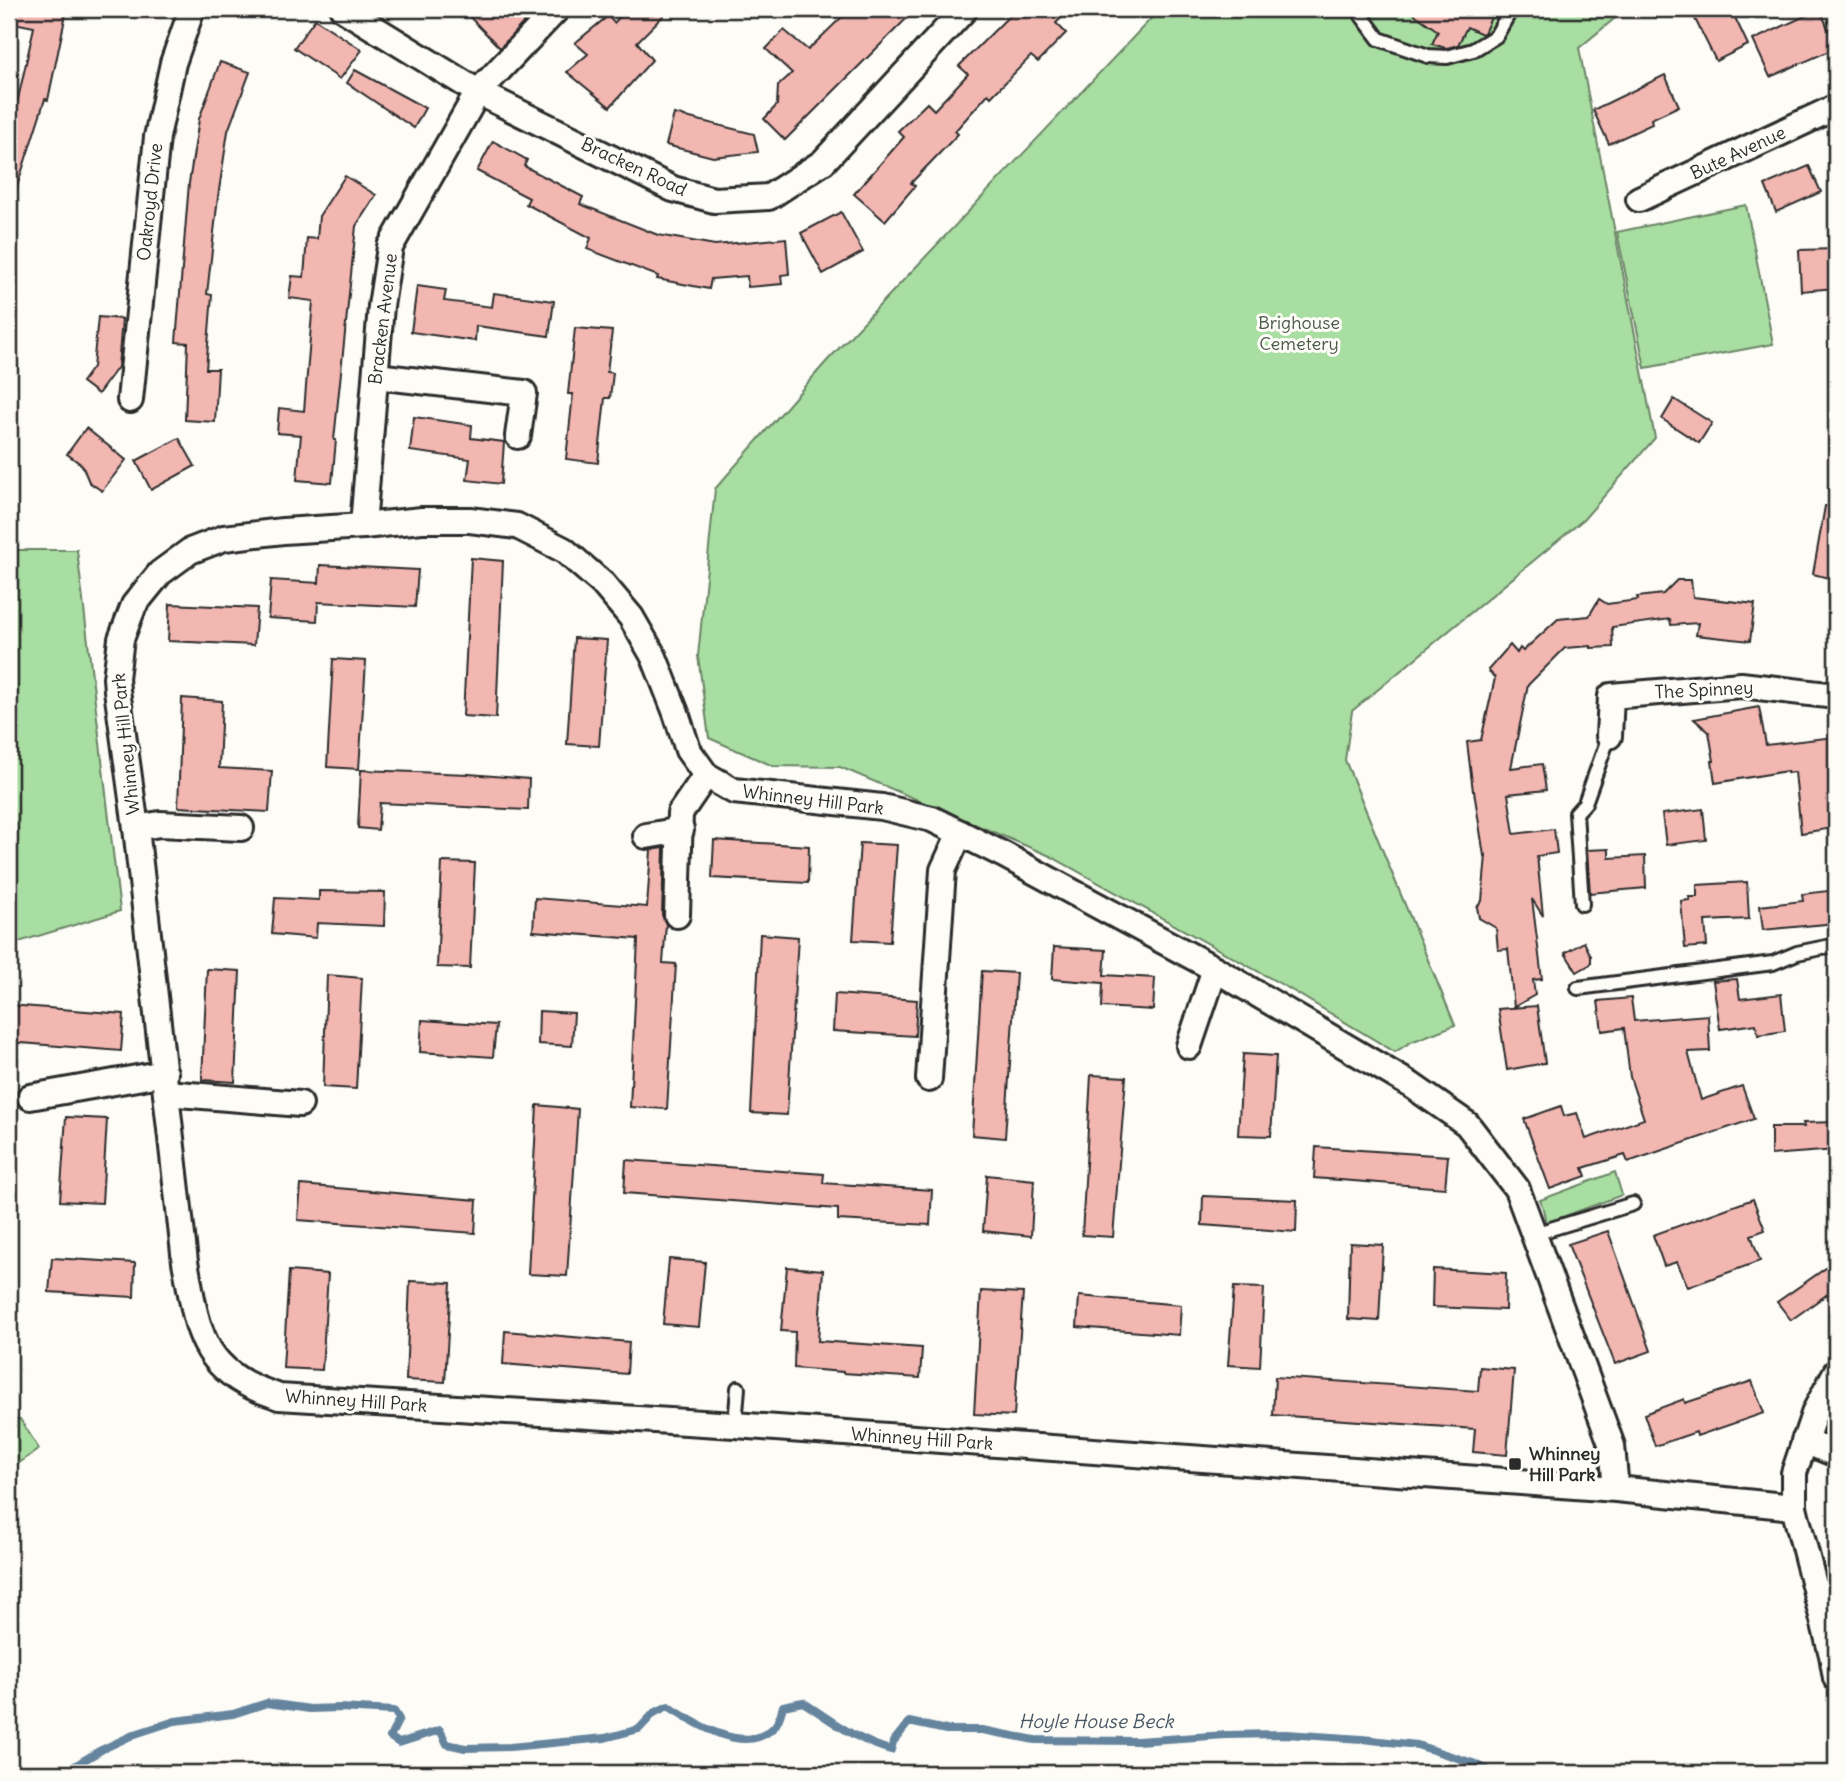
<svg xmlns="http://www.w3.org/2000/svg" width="1845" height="1782" viewBox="0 0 1845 1782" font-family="Delius,sans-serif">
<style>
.green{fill:#a8dea1;stroke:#6a8466;stroke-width:2}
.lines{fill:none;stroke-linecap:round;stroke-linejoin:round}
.stream{stroke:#65849d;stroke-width:8}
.building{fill:#f3b7b2;stroke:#2b2b2b;stroke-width:2}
.lane-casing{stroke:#2b2b2b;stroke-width:18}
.street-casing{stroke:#2b2b2b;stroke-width:30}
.lane{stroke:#fdfcf7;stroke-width:12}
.street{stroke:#fdfcf7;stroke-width:24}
.poi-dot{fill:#2b2b2b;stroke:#fdfcf7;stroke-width:2.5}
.labels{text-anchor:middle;stroke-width:6;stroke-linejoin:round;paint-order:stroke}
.street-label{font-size:18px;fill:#2b2b2b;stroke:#fdfcf7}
.park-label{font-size:18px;fill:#4a5848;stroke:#fdfcf7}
.poi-label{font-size:18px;font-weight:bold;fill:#2b2b2b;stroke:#fdfcf7;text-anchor:start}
.water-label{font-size:19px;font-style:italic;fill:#485764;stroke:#fdfcf7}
</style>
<rect width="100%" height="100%" fill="#fdfcf7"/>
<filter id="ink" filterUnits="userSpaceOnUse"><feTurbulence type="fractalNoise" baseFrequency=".0143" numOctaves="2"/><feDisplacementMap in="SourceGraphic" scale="14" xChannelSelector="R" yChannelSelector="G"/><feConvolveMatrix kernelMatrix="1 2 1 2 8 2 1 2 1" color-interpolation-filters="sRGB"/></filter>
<g filter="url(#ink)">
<g class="green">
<polygon points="1160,9 1626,9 1579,48 1655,438 1584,519 1352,711 1345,760 1455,1025 1411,1042 1395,1052 1288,988 1050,856 840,767 773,766 709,738 698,656 715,489 826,362"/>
<polygon points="1746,205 1773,344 1645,368 1617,232"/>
<polygon points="9,550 77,550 120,911 9,945"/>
<polygon points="1615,1172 1622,1195 1546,1223 1543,1209 1540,1200"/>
<polygon points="9,1419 20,1419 39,1449 9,1470"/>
</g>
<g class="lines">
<path class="stream" d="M63,1773L101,1750L135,1734L175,1721L233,1714L267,1703L310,1709L340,1708L394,1711L399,1719L390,1737L399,1743L440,1730L447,1744L465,1748L510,1747L605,1738L639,1729L654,1713L668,1706C694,1723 746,1757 774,1727C779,1722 781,1713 783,1706L803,1702C830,1720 859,1742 891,1750L893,1742L909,1722L946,1730H982L1035,1740L1137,1741L1226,1735L1286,1734L1362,1739L1417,1745L1476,1764L1494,1773"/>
</g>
<g class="building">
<polygon points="9,9 67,9 48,100 45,99 13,199 9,198 9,129 18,99 34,27 9,22"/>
<polygon points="462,9 514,9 525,21 500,48"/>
<polygon points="627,9 670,9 637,42 652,60 610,107 567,72 588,54 575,43 608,16 614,23"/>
<polygon points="850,9 916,9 785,140 764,119 777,105 778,86 792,73 766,49 784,30 808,50"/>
<polygon points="1016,9 1071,9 1056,23 1066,33 1038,62 1031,56 991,97 988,94 955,131 958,134 911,183 915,186 885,221 854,194 904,137 898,131 927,103 934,110 968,74 959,66"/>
<polygon points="1407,9 1495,9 1484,33 1482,34 1467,27 1458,45 1447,48 1432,44 1438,31"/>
<polygon points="1690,9 1731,9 1748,45 1716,61"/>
<polygon points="1820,9 1836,48 1770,77 1753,40"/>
<polygon points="315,19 362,50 340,79 294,48"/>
<polygon points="220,62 250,72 228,131 218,197 207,294 212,295 206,369 218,369 215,422 185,420 188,343 176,342 189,183 199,119"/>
<polygon points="355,70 425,108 414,128 347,83"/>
<polygon points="1665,75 1679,106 1651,119 1652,124 1609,144 1593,110"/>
<polygon points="674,114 754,134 758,152 713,157 666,145"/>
<polygon points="493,141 527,160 524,166 583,197 580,204 658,235 715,245 786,238 789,274 781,275 782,284 748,287 747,276 711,279 709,289 657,279 658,276 587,249 591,238 526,204 529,198 477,171"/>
<polygon points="1809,166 1821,192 1776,212 1765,185"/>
<polygon points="345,176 376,195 356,226 334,440 336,440 332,483 297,480 301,435 277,433 279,408 304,411 313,301 289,298 292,276 304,277 307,238 317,239 319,216"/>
<polygon points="841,212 863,252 823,274 801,233"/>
<polygon points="1836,249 1836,288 1801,291 1799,250"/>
<polygon points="417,286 446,290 444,301 492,307 494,293 554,301 549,336 476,326 475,341 411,332"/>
<polygon points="98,317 122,319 118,367 98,394 82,382 93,367"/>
<polygon points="575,328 612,331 607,372 613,373 610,398 605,398 598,463 566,459 573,394 568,394"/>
<polygon points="1674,399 1712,423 1699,443 1662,419"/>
<polygon points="414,417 472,425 471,438 504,442 501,484 467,480 470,459 410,451"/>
<polygon points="86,428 126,460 102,491 89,482 82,465 67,454"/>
<polygon points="179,438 195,466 151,490 136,461"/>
<polygon points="1825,506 1836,507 1836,580 1813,574"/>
<polygon points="471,558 503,561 496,718 463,716"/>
<polygon points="320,565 418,570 415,607 318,602 317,621 268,618 271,580 319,583"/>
<polygon points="1677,580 1691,580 1693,597 1755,604 1750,641 1696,635 1698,623 1671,625 1670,619 1612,627 1613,647 1591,648 1591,646 1565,648 1528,685 1511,768 1542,764 1546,790 1508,794 1514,834 1554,829 1557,853 1537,856 1543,916 1532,899 1542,979 1533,980 1535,995 1514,1007 1508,949 1498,950 1496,928 1479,918 1477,907 1482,901 1486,855 1484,856 1474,791 1473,791 1467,742 1481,740 1495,678 1488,670 1510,645 1517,653 1520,648 1523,651 1558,619 1589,616 1599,599 1607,604 1638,600 1637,597 1663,594"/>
<polygon points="170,604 257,608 254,645 168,641"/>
<polygon points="574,638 607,640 599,746 567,744"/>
<polygon points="333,659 366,661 359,769 327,767"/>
<polygon points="182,698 222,701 219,768 272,771 269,812 178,807"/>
<polygon points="1759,707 1766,745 1834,737 1836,751 1836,815 1831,815 1833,828 1801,833 1795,772 1787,773 1787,771 1715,783 1712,761 1714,761 1709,732 1694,719"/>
<polygon points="361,770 469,774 529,779 528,810 380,803 378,830 358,828"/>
<polygon points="1703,809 1706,840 1666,845 1662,814"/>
<polygon points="714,840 809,846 808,883 712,878"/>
<polygon points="860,843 897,845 890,942 853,940"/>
<polygon points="664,848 662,915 666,924 663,963 676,964 667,1109 630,1107 638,939 533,931 535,898 647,907 651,850"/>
<polygon points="1609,849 1609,858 1645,856 1646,888 1590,893 1587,850"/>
<polygon points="442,862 475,863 470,968 437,967"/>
<polygon points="1747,882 1749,919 1705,921 1707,946 1685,948 1681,901 1690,900 1689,897 1697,897 1697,885"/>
<polygon points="1836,890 1836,923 1763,930 1760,906 1803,901 1802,894"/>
<polygon points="319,891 385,892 384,926 317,923 316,938 272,934 275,898 319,900"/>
<polygon points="760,934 798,937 787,1115 751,1113"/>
<polygon points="1584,942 1591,956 1591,964 1577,972 1565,953"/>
<polygon points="1054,947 1106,950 1104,975 1155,978 1153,1010 1102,1007 1103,983 1052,979"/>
<polygon points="207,969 240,971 235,1082 202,1080"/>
<polygon points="982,971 1016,973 1005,1138 972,1135"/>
<polygon points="327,975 362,978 356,1089 323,1087"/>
<polygon points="1737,979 1740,999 1781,994 1785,1031 1758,1035 1756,1024 1720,1029 1713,981"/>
<polygon points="835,994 917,1000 915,1036 833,1031"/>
<polygon points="1631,998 1634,1021 1708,1015 1710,1051 1688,1052 1701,1100 1742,1086 1754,1119 1628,1162 1625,1155 1583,1168 1586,1176 1550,1189 1524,1119 1561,1106 1564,1116 1577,1113 1586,1139 1644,1119 1630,1077 1624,1028 1602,1031 1598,1001"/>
<polygon points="9,1005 124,1014 121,1051 9,1042"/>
<polygon points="1537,1006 1545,1063 1507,1070 1498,1009"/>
<polygon points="539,1011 574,1013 572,1046 538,1044"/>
<polygon points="422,1020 496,1025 493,1057 420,1052"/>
<polygon points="1243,1054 1276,1056 1271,1136 1238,1135"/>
<polygon points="1091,1075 1126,1077 1113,1237 1082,1235"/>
<polygon points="537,1105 578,1109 567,1276 528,1274"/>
<polygon points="66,1117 107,1119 102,1203 60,1201"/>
<polygon points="1836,1122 1836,1150 1771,1155 1771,1127 1804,1127 1803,1123"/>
<polygon points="1316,1147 1448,1156 1445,1188 1314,1178"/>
<polygon points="626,1160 824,1174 823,1183 932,1190 930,1225 838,1220 838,1209 624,1193"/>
<polygon points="987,1175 1034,1180 1031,1236 983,1231"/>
<polygon points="301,1185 477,1200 475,1233 298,1220"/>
<polygon points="1203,1196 1297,1200 1296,1232 1202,1225"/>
<polygon points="1753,1199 1765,1230 1751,1235 1760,1261 1688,1287 1677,1262 1664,1266 1653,1235"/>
<polygon points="1608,1231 1651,1351 1615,1364 1568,1244"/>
<polygon points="1350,1243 1383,1245 1379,1321 1348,1319"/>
<polygon points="52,1258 135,1263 134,1297 49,1292"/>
<polygon points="669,1259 705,1262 699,1327 663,1324"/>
<polygon points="1836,1261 1836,1288 1791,1320 1777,1302"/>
<polygon points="787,1267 823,1270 818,1341 922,1348 920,1378 843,1373 843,1372 794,1368 795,1332 781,1331"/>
<polygon points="1433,1269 1506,1273 1505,1310 1432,1307"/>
<polygon points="289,1271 328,1274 322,1370 283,1368"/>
<polygon points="410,1281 451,1283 445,1382 406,1380"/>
<polygon points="1234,1287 1264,1288 1260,1367 1228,1365"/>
<polygon points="981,1291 1023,1293 1014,1416 974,1414"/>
<polygon points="1079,1296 1181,1305 1179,1335 1077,1327"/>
<polygon points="505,1331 629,1342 627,1374 503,1364"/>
<polygon points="1480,1367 1514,1370 1507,1455 1473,1452 1475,1429 1273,1415 1275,1377 1478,1391"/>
<polygon points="1752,1381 1764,1413 1697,1436 1696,1432 1655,1446 1644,1414 1684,1399 1685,1403"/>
</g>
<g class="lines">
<defs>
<g id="lane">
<polyline points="1361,9 1362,16 1379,39 1428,56 1447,57 1473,50 1496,36 1509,13 1508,9"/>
<polyline points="1582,904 1576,813 1585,803 1609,736"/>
<polyline points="1578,988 1773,963 1797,953 1836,945"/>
<polyline points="1534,1234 1633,1204"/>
<polyline points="735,1425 738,1388"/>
</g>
<g id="street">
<polyline points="343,9 478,92 673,189 714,200 769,197 823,162 965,9"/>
<polyline points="1639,199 1836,107"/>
<polyline points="376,376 524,393 518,436"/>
<polyline points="130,400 157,137 173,63 192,9"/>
<polyline points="363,526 381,306 390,247 478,92 557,9"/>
<polyline points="1609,736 1611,696 1741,685 1836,696"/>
<polyline points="136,828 160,824 241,828"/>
<polyline points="646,836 681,830"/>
<polyline points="677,915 680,813 706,775"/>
<polyline points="1189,1046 1215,969"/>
<polyline points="929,1079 943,870 960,833"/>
<polyline points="166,1093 300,1104"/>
<polyline points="30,1097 165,1073"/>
<polyline points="1836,1372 1815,1411 1794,1473 1794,1507 1832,1655 1836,1678"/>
<polyline points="1804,1441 1836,1454"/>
<path d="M1616,1489L1612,1446L1517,1189L1467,1124L1411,1085L1215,969L1004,855L932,819L882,807L734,791L706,775L688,750L676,713L654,657L631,617L603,584L564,550L517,526L470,520H422L363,526L283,531L224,538L190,551L160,573L134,605L121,639L116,678L117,690L136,828L185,1262C196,1315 196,1361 253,1387C261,1391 270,1393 279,1397L735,1425L1258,1463L1616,1489L1794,1507"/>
</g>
</defs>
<use href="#lane" class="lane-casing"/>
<use href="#street" class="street-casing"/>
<use href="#lane" class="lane"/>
<use href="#street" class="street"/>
</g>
</g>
<rect class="poi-dot" x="1508" y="1457" width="14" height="14" rx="3.5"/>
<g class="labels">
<g class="street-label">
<text transform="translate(1738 153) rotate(-25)" y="6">Bute Avenue</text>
<text transform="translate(634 167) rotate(25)" y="6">Bracken Road</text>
<text transform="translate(150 202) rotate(-84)" y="6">Oakroyd Drive</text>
<text transform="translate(383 319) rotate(-83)" y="6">Bracken Avenue</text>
<text transform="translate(1704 690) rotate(-3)" y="6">The Spinney</text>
<text transform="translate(126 744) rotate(-96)" y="6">Whinney Hill Park</text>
<text transform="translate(813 800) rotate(7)" y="6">Whinney Hill Park</text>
<text transform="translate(356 1401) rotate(4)" y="6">Whinney Hill Park</text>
<text transform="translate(922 1439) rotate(4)" y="6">Whinney Hill Park</text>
</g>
<g class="park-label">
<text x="1299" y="329">Brighouse<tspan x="1299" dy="21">Cemetery</tspan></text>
</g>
<g class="poi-label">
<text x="1529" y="1460">Whinney<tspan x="1529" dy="21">Hill Park</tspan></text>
</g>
<g class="water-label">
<text x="1096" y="1728">Hoyle House Beck</text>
</g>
</g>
<rect width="1845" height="1782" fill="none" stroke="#fdfcf7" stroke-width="35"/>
<rect x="18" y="18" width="1810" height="1747" fill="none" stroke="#2b2b2b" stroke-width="2.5" filter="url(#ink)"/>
</svg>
